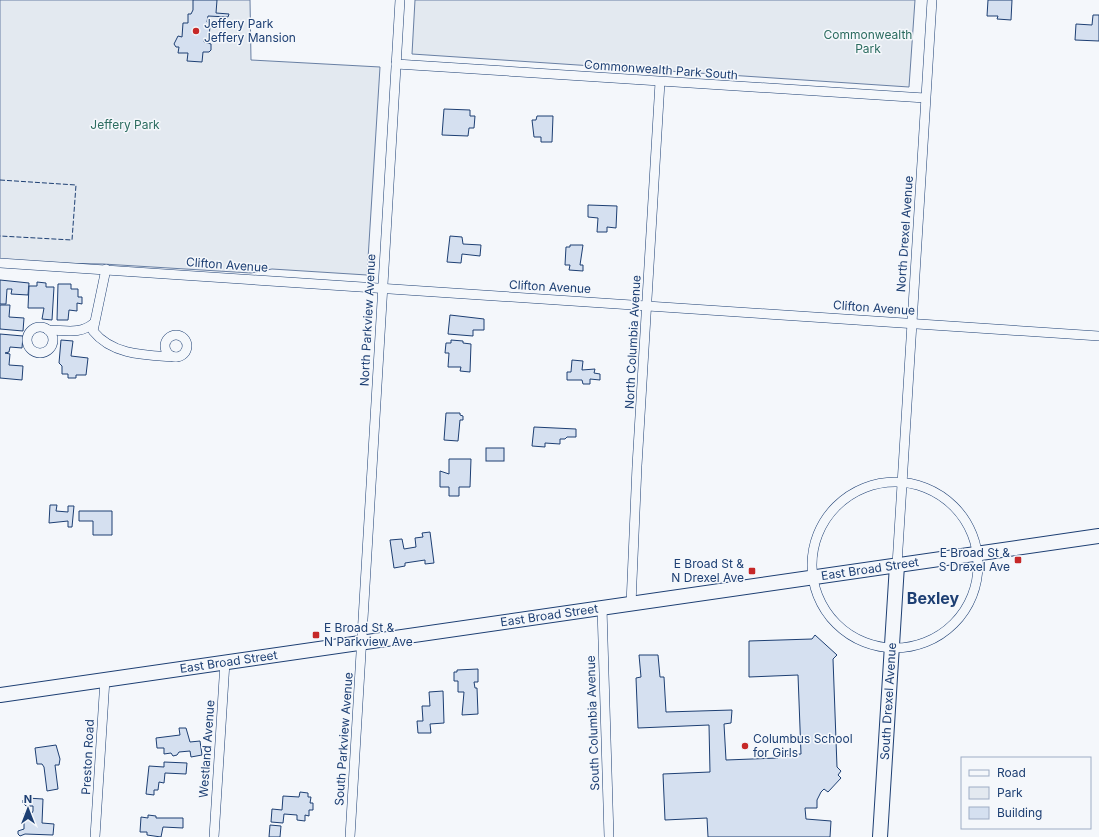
<svg xmlns="http://www.w3.org/2000/svg" width="1099" height="837" viewBox="0 0 1099 837" font-family="Inter,sans-serif">
<style>
.green{fill:#e3e9f0;stroke:#687fa3}
.building{fill:#d5e0f0;stroke:#1d3f73}
.lines{fill:none;stroke-linecap:round;stroke-linejoin:round}
.minor-casing{stroke:#1d3f73;stroke-width:10}
.primary-casing{stroke:#1d3f73;stroke-width:16}
.minor{stroke:#f4f7fb;stroke-width:9}
.primary{stroke:#f4f7fb;stroke-width:14}
.fence{stroke:#1d3f73;stroke-width:1;stroke-dasharray:5 2;stroke-linecap:butt}
.poi-dot{fill:#c62828;stroke:#f4f7fb;stroke-width:1.5}
.labels{text-anchor:middle;stroke-width:3;stroke-linejoin:round;paint-order:stroke}
.poi-label{font-size:12px;fill:#1d3f73;stroke:#f4f7fb;text-anchor:start}
.park-label{font-size:12px;fill:#2c6c60;stroke:#f4f7fb}
.street-label{font-size:12px;fill:#1d3f73;stroke:#f4f7fb}
.district-label{font-size:16px;font-weight:bold;fill:#1d3f73;stroke:#f4f7fb}
</style>
<rect width="100%" height="100%" fill="#f4f7fb"/>
<g class="green">
<polygon points="0,0 250,0 251,60 380,67 367,275 272,269 251,273 103,264 0,262"/>
<polygon points="415,0 915,0 909,87 412,54"/>
</g>
<g class="building">
<polygon points="193,0 217,0 216,13 229,14 228,17 208,16 207,22 210,25 209,39 204,39 204,42 211,44 211,50 209,52 203,52 202,62 187,61 188,53 178,53 179,47 176,47 174,44 178,36 182,37 183,23 188,23 188,14 191,14 193,10"/>
<polygon points="988,0 1012,0 1011,20 997,19 998,16 987,16"/>
<polygon points="1093,15 1099,15 1099,41 1075,40 1076,24 1092,25"/>
<polygon points="444,109 470,110 470,116 475,116 474,128 469,128 468,136 442,135"/>
<polygon points="537,116 553,116 552,142 541,142 541,137 534,137 532,120 536,120"/>
<polygon points="588,205 617,206 616,228 607,227 607,232 597,232 598,218 588,217"/>
<polygon points="450,236 462,237 463,244 481,245 480,256 462,254 461,263 447,262"/>
<polygon points="570,245 583,245 580,265 583,265 583,271 569,270 570,265 565,265 566,247 570,247"/>
<polygon points="0,280 29,283 28,295 11,294 12,289 7,289 6,304 0,304"/>
<polygon points="37,282 46,283 46,287 54,287 52,320 42,319 44,308 28,308 29,286 37,286"/>
<polygon points="58,284 71,284 71,289 78,289 78,297 82,297 82,304 77,303 77,311 69,310 68,320 57,320"/>
<polygon points="0,305 10,305 9,317 24,318 23,331 0,329"/>
<polygon points="450,315 484,319 484,330 473,330 473,336 448,334"/>
<polygon points="0,334 23,336 22,348 10,347 9,352 5,353 10,354 9,365 23,366 22,380 0,378"/>
<polygon points="61,340 73,341 71,356 88,358 86,375 76,375 76,378 68,378 68,374 62,374 62,366 59,363"/>
<polygon points="451,340 463,341 463,343 471,344 470,372 460,371 461,367 448,367 449,353 445,353 446,343 451,343"/>
<polygon points="572,360 583,361 582,370 595,369 594,373 600,374 600,380 590,379 590,384 583,384 582,380 567,380 567,372 571,372"/>
<polygon points="446,413 460,413 460,415 463,416 463,420 460,420 458,441 444,440"/>
<polygon points="534,427 576,429 576,437 567,437 565,439 560,439 560,444 545,443 545,447 532,446"/>
<rect x="486" y="448" width="18" height="13"/>
<polygon points="449,459 471,459 470,487 459,487 459,496 449,496 449,487 440,487 440,471 449,474"/>
<polygon points="50,505 57,505 56,511 68,512 68,506 74,506 72,527 68,527 68,521 49,523"/>
<polygon points="79,511 112,511 112,535 93,535 93,521 79,521"/>
<polygon points="430,532 434,563 425,564 425,560 405,563 405,566 394,568 390,540 402,539 404,549 416,547 415,538 423,537 422,533"/>
<polygon points="815,635 837,655 833,659 837,767 841,771 838,775 841,778 828,792 824,789 821,792 817,800 817,808 805,808 806,819 831,821 830,837 708,837 707,818 665,820 663,774 710,772 709,725 638,728 636,678 641,677 639,655 658,655 660,677 664,677 666,712 732,710 731,723 724,724 726,760 778,758 778,755 801,754 798,675 749,677 749,641 812,639"/>
<polygon points="478,669 478,682 474,682 475,688 477,688 478,714 462,715 464,692 458,692 458,681 454,681 454,672 457,672 457,670"/>
<polygon points="443,691 444,723 430,724 431,733 418,733 417,721 423,721 422,706 430,706 429,692"/>
<polygon points="179,728 186,728 190,742 200,741 202,755 191,757 190,751 179,752 177,755 173,756 171,753 164,754 164,748 157,748 156,738 180,735"/>
<polygon points="56,745 60,759 59,765 55,765 58,789 47,791 44,767 42,764 37,764 35,748"/>
<polygon points="164,762 187,763 186,774 165,773 164,783 159,782 158,790 154,790 154,795 146,794 149,766 164,767"/>
<polygon points="300,792 308,793 308,797 311,797 310,803 313,803 313,810 309,810 309,816 305,815 305,821 297,820 297,815 284,814 283,823 271,822 272,809 282,810 283,796 299,797"/>
<polygon points="27,798 43,799 42,823 54,824 53,835 25,834 20,836 18,834 18,831 24,829 24,813 32,813 33,811 33,806 26,806 23,803 23,800"/>
<polygon points="148,815 156,816 156,818 183,818 183,828 163,827 161,837 147,835 147,832 140,832 141,817 148,818"/>
<polygon points="270,825 281,826 280,837 269,837"/>
</g>
<g class="lines">
<defs>
<g id="minor">
<polyline points="396,64 925,98"/>
<polyline points="0,263 1099,336"/>
<path d="M106,269L93,331C113,356 147,355 176,357"/>
<circle cx="40" cy="340" r="13"/>
<path d="M48,330C65,330 80,335 94,323"/>
<circle cx="176" cy="346" r="11"/>
<circle cx="895" cy="565" r="83"/>
<polyline points="897,565 932,0"/>
<polyline points="631,604 637,466 660,82"/>
<polyline points="602,608 609,837"/>
<polyline points="95,837 105,679"/>
<polyline points="214,837 225,662"/>
<polyline points="350,837 400,0"/>
</g>
<g id="primary">
<path id="s1" d="M0,695L1099,536"/>
<path id="s2" d="M880,837L897,565"/>
</g>
</defs>
<use href="#minor" class="minor-casing"/>
<use href="#primary" class="primary-casing"/>
<use href="#minor" class="minor"/>
<use href="#primary" class="primary"/>
<polyline class="fence" points="0,180 76,185 72,240 0,236"/>
</g>
<g class="poi-dot">
<circle cx="196" cy="31" r="4"/>
<rect x="1014" y="556" width="8" height="8" rx="2"/>
<rect x="748" y="567" width="8" height="8" rx="2"/>
<rect x="312" y="631" width="8" height="8" rx="2"/>
<circle cx="745" cy="746" r="4"/>
</g>
<g class="labels">
<g class="poi-label">
<text x="204" y="28">Jeffery Park<tspan x="204" dy="14">Jeffery Mansion</tspan></text>
<text x="1010" y="557" text-anchor="end">E Broad St &amp;<tspan x="1010" dy="14">S Drexel Ave</tspan></text>
<text x="744" y="568" text-anchor="end">E Broad St &amp;<tspan x="744" dy="14">N Drexel Ave</tspan></text>
<text x="324" y="632">E Broad St &amp;<tspan x="324" dy="14">N Parkview Ave</tspan></text>
<text x="753" y="743">Columbus School<tspan x="753" dy="14">for Girls</tspan></text>
</g>
<g class="park-label">
<text x="868" y="39">Commonwealth<tspan x="868" dy="14">Park</tspan></text>
<text x="125" y="129">Jeffery Park</text>
</g>
<g class="street-label">
<text transform="translate(661 70) rotate(4)" y="4">Commonwealth Park South</text>
<text transform="translate(905 234) rotate(-86)" y="4">North Drexel Avenue</text>
<text transform="translate(227 265) rotate(4)" y="4">Clifton Avenue</text>
<text transform="translate(550 287) rotate(3)" y="4">Clifton Avenue</text>
<text transform="translate(874 308) rotate(4)" y="4">Clifton Avenue</text>
<text transform="translate(368 320) rotate(-87)" y="4">North Parkview Avenue</text>
<text transform="translate(633 342) rotate(-87)" y="4">North Columbia Avenue</text>
<text dy="4" stroke="none"><textPath href="#s1" startOffset="879">East Broad Street</textPath></text>
<text dy="4" stroke="none"><textPath href="#s1" startOffset="555">East Broad Street</textPath></text>
<text dy="4" stroke="none"><textPath href="#s1" startOffset="231">East Broad Street</textPath></text>
<text dy="4" stroke="none"><textPath href="#s2" startOffset="136">South Drexel Avenue</textPath></text>
<text transform="translate(593 723) rotate(-92)" y="4">South Columbia Avenue</text>
<text transform="translate(344 739) rotate(-86)" y="4">South Parkview Avenue</text>
<text transform="translate(207 749) rotate(-86)" y="4">Westland Avenue</text>
<text transform="translate(88 757) rotate(-87)" y="4">Preston Road</text>
</g>
<g class="district-label">
<text x="933" y="604">Bexley</text>
</g>
</g>
<rect x="961" y="757" width="130" height="72" fill="#f4f7fb" stroke="#9eadc5"/>
<rect x="969" y="770" width="20" height="6" fill="#f4f7fb" stroke="#9eadc5"/>
<text x="997" y="777" font-size="12" fill="#1d3f73">Road</text>
<rect x="969" y="787" width="20" height="12" fill="#e3e9f0" stroke="#9eadc5"/>
<text x="997" y="797" font-size="12" fill="#1d3f73">Park</text>
<rect x="969" y="807" width="20" height="12" fill="#d5e0f0" stroke="#9eadc5"/>
<text x="997" y="817" font-size="12" fill="#1d3f73">Building</text>
<g transform="translate(28 809)" stroke="#f4f7fb" stroke-width="3" paint-order="stroke">
<path d="M0-3L7 15L0 10L-7 15Z" fill="#1d3f73"/>
<text y="-6" font-size="11" font-weight="bold" text-anchor="middle" fill="#1d3f73">N</text>
</g>
</svg>
